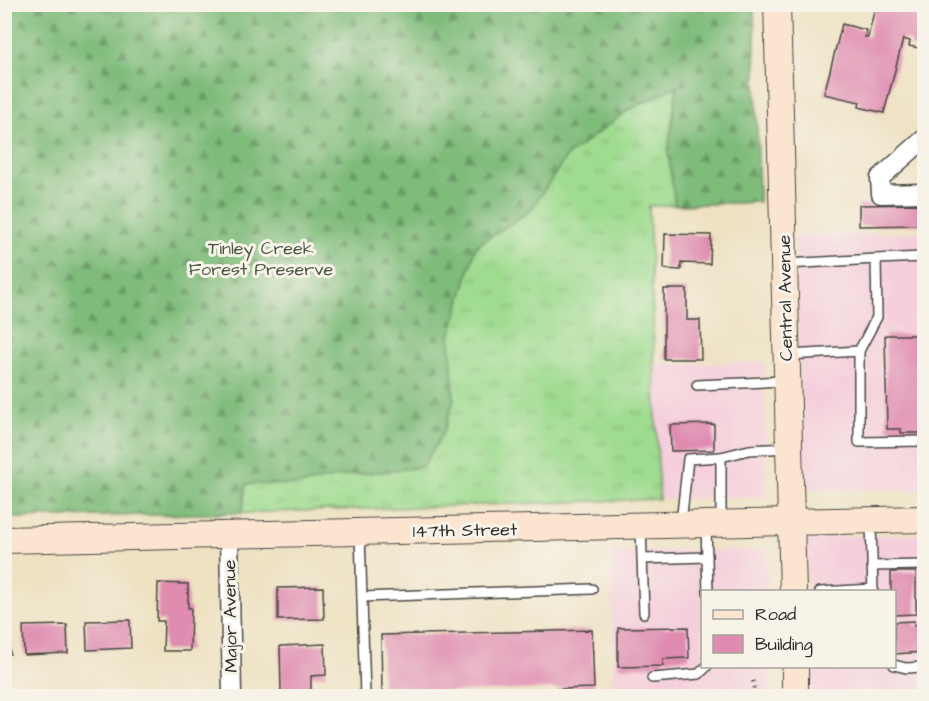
<svg xmlns="http://www.w3.org/2000/svg" width="929" height="701" viewBox="0 0 929 701" font-family="'Architects Daughter',sans-serif">
<style>
.built{fill:#f5cfdb}
.grass{fill:url(#grass-tufts);stroke:#65845e;stroke-width:1.5}
.forest{fill:url(#forest-firs);stroke:#557452;stroke-width:1.5}
.building{fill:#df8cb0}
.lines{fill:none;stroke-linecap:round;stroke-linejoin:round}
.lane-casing{stroke:#484642;stroke-width:12}
.street-casing{stroke:#484642;stroke-width:21}
.secondary-casing{stroke:#484642;stroke-width:28}
.path{stroke:#484642;stroke-width:4;stroke-dasharray:1.5 4.5;stroke-linecap:butt}
.lane{stroke:#fff;stroke-width:9}
.street{stroke:#fff;stroke-width:18}
.secondary{stroke:#fce5d0;stroke-width:26}
.labels{text-anchor:middle;stroke-width:6;stroke-linejoin:round;paint-order:stroke}
.park-label{font-size:18px;fill:#485744;stroke:#f7f3e8}
.street-label{font-size:18px;fill:#2b2b2b;stroke:#f7f3e8}
</style>
<defs>
<pattern id="grass-tufts" width="24" height="20" patternUnits="userSpaceOnUse" patternTransform="scale(1.5)"><rect width="24" height="20" fill="#9fdc90"/><path d="M3 7l-1-3M5 7V3M7 7l1-3M15 17l-1-3M17 17v-4M19 17l1-3" fill="none" stroke="#89bd7c"/></pattern>
<pattern id="forest-firs" width="22" height="20" patternUnits="userSpaceOnUse" patternTransform="scale(1.5)"><rect width="22" height="20" fill="#7fbc7a"/><path d="M5 1l3.5 6h-7zM16 11l3.5 6h-7z" fill="#689964"/></pattern>
</defs>
<rect width="100%" height="100%" fill="#f7f3e8"/>
<filter id="ink" filterUnits="userSpaceOnUse"><feTurbulence type="fractalNoise" baseFrequency=".0167" numOctaves="2"/><feDisplacementMap in="SourceGraphic" scale="12" xChannelSelector="R" yChannelSelector="G"/><feConvolveMatrix kernelMatrix="1 2 1 2 8 2 1 2 1" color-interpolation-filters="sRGB"/></filter>
<filter id="wash" filterUnits="userSpaceOnUse"><feTurbulence type="fractalNoise" baseFrequency=".008" numOctaves="4" result="noise"/><feDisplacementMap in="SourceGraphic" scale="24" xChannelSelector="R" yChannelSelector="G"/><feGaussianBlur stdDeviation="1.35" result="paint"/><feColorMatrix in="noise" values="0 0 0 0 0 0 0 0 0 0 0 0 0 0 0 0 0 1.4 0 .05"/><feComposite in="paint" operator="in"/></filter>
<g filter="url(#wash)">
<rect width="100%" height="100%" fill="#eee2c3"/>
<g class="built">
<polygon points="924,232 924,490 804,489 794,236"/>
<polygon points="764,362 767,497 659,499 655,365"/>
<polygon points="924,534 924,696 811,696 810,667 894,666 894,592 808,591 806,537"/>
<polygon points="767,550 768,591 702,592 702,666 770,667 771,696 614,696 610,551"/>
</g>
<polygon class="grass" points="4,5 754,5 759,202 649,206 659,499 242,513 5,518"/>
<polygon class="forest" points="4,5 754,5 759,202 675,205 668,152 677,86 630,109 567,156 530,211 476,246 450,337 454,400 444,431 423,467 342,476 300,485 246,484 242,513 5,518"/>
<g id="blocks">
<g class="building">
<polygon points="882,5 924,5 924,49 909,46 910,41 903,39 884,113 859,107 860,102 824,94 842,24 866,30 865,37 868,37 875,7 881,9"/>
<polygon points="924,204 924,225 859,226 859,205"/>
<polygon points="665,234 711,235 710,264 681,263 681,270 664,269"/>
<polygon points="664,289 687,289 687,320 700,320 701,359 664,359"/>
<polygon points="885,335 924,335 924,433 901,433 901,429 887,429"/>
<polygon points="714,424 714,450 671,451 670,425"/>
<polygon points="891,572 916,572 916,614 894,615 894,592 891,592"/>
<polygon points="158,583 188,584 188,608 191,608 190,651 163,651 164,621 157,621"/>
<polygon points="323,587 324,619 278,620 278,588"/>
<polygon points="130,620 131,648 87,650 86,621"/>
<polygon points="914,621 914,626 924,625 924,652 894,654 894,622"/>
<polygon points="67,625 68,653 24,655 23,626"/>
<polygon points="4,626 9,626 10,654 4,654"/>
<polygon points="688,627 689,658 663,659 663,666 618,667 618,628"/>
<polygon points="592,630 594,688 382,694 381,635"/>
<polygon points="325,644 326,675 311,676 311,692 281,693 280,646"/>
</g>
</g>
</g>
<g filter="url(#ink)">
<use href="#blocks" fill-opacity="0" stroke="#484642" stroke-width="1.5"/>
<g class="lines">
<defs>
<g id="lane">
<polyline points="876,259 924,257"/>
<polyline points="786,264 876,259 877,317 859,351"/>
<polyline points="789,355 859,351 859,442 924,441"/>
<polyline points="697,385 785,381"/>
<polyline points="721,521 721,457 749,450 787,448"/>
<polyline points="681,523 688,459 721,457"/>
<polyline points="871,523 873,592"/>
<polyline points="706,527 708,592"/>
<polyline points="641,528 644,613"/>
<polyline points="360,534 365,696"/>
<polyline points="642,559 707,557"/>
<polyline points="872,566 924,565"/>
<polyline points="820,592 873,589"/>
<polyline points="362,597 592,589"/>
<polyline points="894,665 906,668 924,667"/>
<polyline points="652,678 699,674 707,666"/>
</g>
<g id="street">
<polyline points="924,139 880,178 881,194 924,193"/>
<polyline points="229,535 232,696"/>
</g>
<g id="secondary">
<polyline points="777,4 793,592"/>
<polyline points="4,540 924,519"/>
<polyline points="795,666 795,696"/>
</g>
</defs>
<use href="#lane" class="lane-casing"/>
<use href="#street" class="street-casing"/>
<use href="#secondary" class="secondary-casing"/>
<polyline class="path" points="753,681 756,696"/>
<use href="#lane" class="lane"/>
<use href="#street" class="street"/>
<use href="#secondary" class="secondary"/>
</g>
</g>
<g class="labels">
<g class="park-label">
<text x="261" y="254">Tinley Creek<tspan x="261" dy="21">Forest Preserve</tspan></text>
</g>
<g class="street-label">
<text transform="translate(785 298) rotate(-91)" y="6">Central Avenue</text>
<text transform="translate(465 530) rotate(-1)" y="6">147th Street</text>
<text transform="translate(230 616) rotate(-91)" y="6">Major Avenue</text>
</g>
</g>
<rect width="929" height="701" fill="none" stroke="#f7f3e8" stroke-width="24"/>
<rect x="701" y="590" width="195" height="78" fill="#f7f3e8" stroke="#a5a39c" stroke-width="1.5"/>
<rect x="713" y="610" width="30" height="9" fill="#fce5d0" stroke="#a5a39c" stroke-width="1.5"/>
<text x="755" y="620" font-size="18" fill="#2b2b2b">Road</text>
<rect x="713" y="635" width="30" height="18" fill="#df8cb0" stroke="#a5a39c" stroke-width="1.5"/>
<text x="755" y="650" font-size="18" fill="#2b2b2b">Building</text>
</svg>
